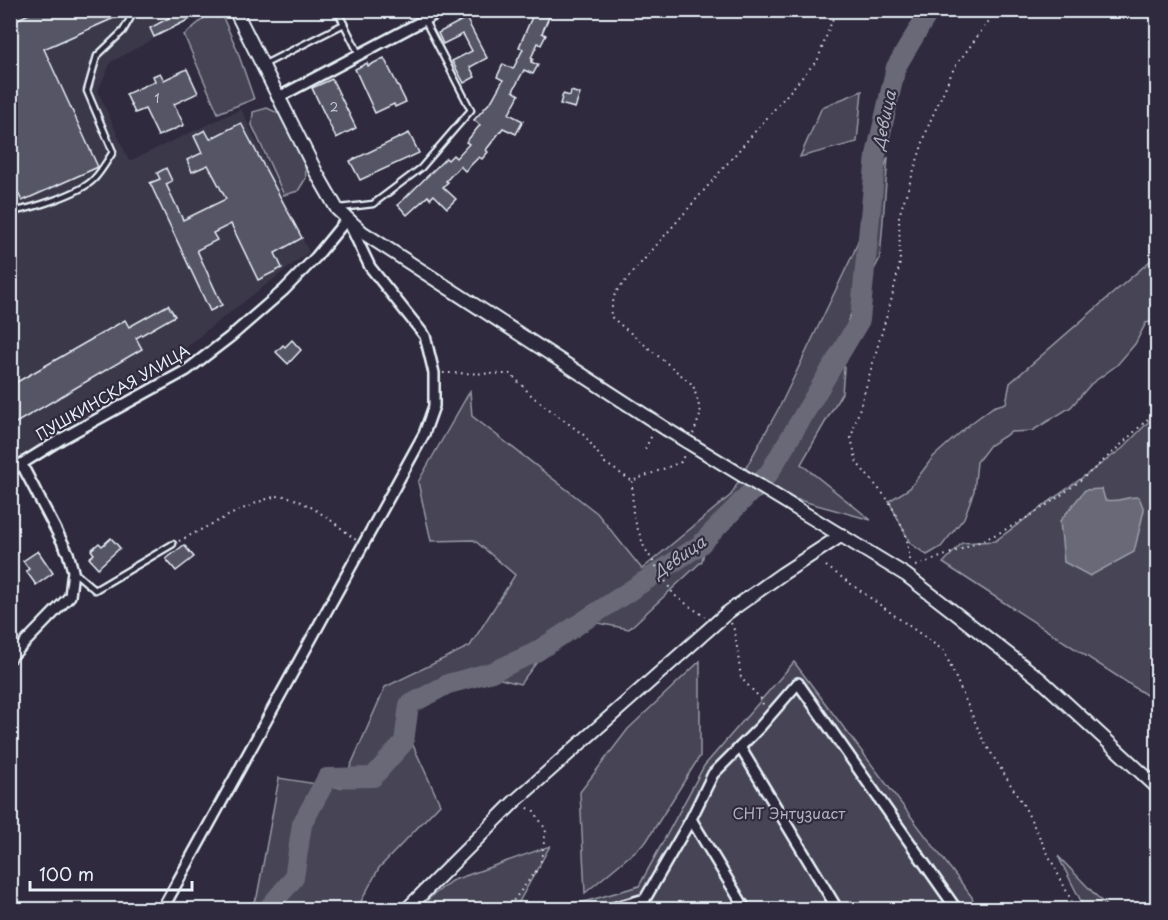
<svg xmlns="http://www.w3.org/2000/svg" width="1168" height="920" viewBox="0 0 1168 920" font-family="'Playpen Sans',sans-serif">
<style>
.built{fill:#3b3749}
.green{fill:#464455;stroke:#979aa6;stroke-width:1.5}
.water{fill:#696978;stroke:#9c9fab;stroke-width:1.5}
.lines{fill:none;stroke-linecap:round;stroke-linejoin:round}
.river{stroke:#696978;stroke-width:20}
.building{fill:#575565;stroke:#e8f1f8;stroke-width:1.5}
.service-casing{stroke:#e8f1f8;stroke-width:9}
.minor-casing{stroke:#e8f1f8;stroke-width:14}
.tertiary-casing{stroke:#e8f1f8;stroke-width:16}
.path{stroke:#e8f1f8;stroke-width:2;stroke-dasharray:1.5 4.5;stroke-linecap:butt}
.service{stroke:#2f2a3d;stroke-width:4.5}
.minor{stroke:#2f2a3d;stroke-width:9}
.tertiary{stroke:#2f2a3d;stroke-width:12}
.tertiary-bridge-casing{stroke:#e8f1f8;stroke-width:16;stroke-linecap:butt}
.tertiary-bridge{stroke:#2f2a3d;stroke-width:12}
.labels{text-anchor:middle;stroke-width:4.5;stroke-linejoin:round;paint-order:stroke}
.number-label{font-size:12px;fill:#c4cad3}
.street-label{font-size:15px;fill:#e8f1f8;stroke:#2f2a3d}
.park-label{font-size:15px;fill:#afb4bf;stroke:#2f2a3d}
.water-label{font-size:16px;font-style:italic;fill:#afb4be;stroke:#2f2a3d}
</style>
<rect width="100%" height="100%" fill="#2f2a3d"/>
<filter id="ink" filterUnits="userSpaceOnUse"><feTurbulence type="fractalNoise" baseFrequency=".0167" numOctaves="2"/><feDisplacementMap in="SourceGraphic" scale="12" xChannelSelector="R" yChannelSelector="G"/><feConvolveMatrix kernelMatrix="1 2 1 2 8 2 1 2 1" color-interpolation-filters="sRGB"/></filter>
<g filter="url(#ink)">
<polygon class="built" points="11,11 203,11 204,12 111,62 98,91 129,161 241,109 309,252 211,327 155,374 11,462"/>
<g class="green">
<polygon points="207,11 220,11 236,47 254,99 218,113 184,35 209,14"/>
<polygon points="862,91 857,142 800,157 822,107"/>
<polygon points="267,108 280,114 305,165 306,178 298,191 284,195 252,125 253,112"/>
<polygon points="888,157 880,258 848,320 842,393 801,464 871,520 770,492 711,522 702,561 629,629 571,618 520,684 465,670 400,717 440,804 379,868 357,909 247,910 257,897 279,778 341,788 385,687 470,646 515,575 474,540 431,541 418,482 470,391 472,416 597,513 642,569 731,495 780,406 854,252"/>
<polygon points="1157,255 1157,320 1146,323 1135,344 1117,365 1091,384 1071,407 1032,431 1011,432 990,445 977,462 974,491 964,518 941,547 927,555 910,543 889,501 910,488 933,457 970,424 993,407 1006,403 1010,383"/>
<polygon points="1157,413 1157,702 943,563 962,543 995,541 1123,448"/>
<polygon points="700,661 700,756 646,842 585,893 580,792 628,729"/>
<polygon points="794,662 972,897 975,909 556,910 639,886 704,766"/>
<polygon points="550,846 515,909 416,909 451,881"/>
<polygon points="1058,856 1109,909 1085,909"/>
</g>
<path class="water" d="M1102,489L1105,500C1120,503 1124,496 1139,497L1144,510L1134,552L1090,576L1064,562L1060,521L1085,490Z"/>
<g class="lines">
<polyline class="river" points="267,910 294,878 302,824 327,778 373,777 404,742 409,705 448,684 492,672 536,652 700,545 769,473 860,320 876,155 896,67 930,10"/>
</g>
<g class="building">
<polygon points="37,10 130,11 44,49 98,167 22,201 10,176 10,23"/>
<polygon points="165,10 208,10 154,37 150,28 169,18"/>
<polygon points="535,10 552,10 542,33 546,35 541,45 538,43 531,58 533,59 531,62 538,65 533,74 524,70 513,91 519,95 509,114 523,121 516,134 503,128 486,150 488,152 482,159 479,157 465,171 460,166 446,181 448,182 443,187 456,199 447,208 434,195 430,199 428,196 407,215 398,205 446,158 448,160 453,155 456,158 469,144 466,142 480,125 474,120 492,100 503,80 497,77 503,64 513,69 523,49 519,47"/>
<polygon points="466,18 487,58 470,67 475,77 464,83 452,61 472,51 463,34 443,44 438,33"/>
<polygon points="384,58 406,102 395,107 394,104 375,113 355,69 367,63 368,66"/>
<polygon points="187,69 198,93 174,104 184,125 158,136 145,109 135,113 126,94 155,81 153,76 160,73 164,80"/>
<polygon points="332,79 356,128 336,138 312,88"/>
<polygon points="571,91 580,94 575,108 560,104 563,94 570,96"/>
<polygon points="241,123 302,238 275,253 282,268 258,280 231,224 213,233 217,240 197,250 222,305 210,311 150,183 160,179 157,173 166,168 172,181 166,184 183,220 226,199 208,165 192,172 187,160 202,153 194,136 205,130 210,139"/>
<polygon points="409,133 419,153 360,180 350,161"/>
<polygon points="168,305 175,316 136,338 142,349 14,424 10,418 10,386 125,320 129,327"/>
<polygon points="292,340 301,350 288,364 276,352 283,345 285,347"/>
<polygon points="111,538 120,548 98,568 89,558 94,554 91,550 99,543 102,546"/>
<polygon points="184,545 194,557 176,571 166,559"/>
<polygon points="38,551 53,573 36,585 26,571 29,569 23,561"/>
</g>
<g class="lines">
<defs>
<g id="service">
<polyline points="344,24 359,54"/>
<polyline points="263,65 344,24 337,10"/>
<polyline points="340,208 373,204 421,168 471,110 425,21"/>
<path d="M10,212C30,209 80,194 94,179C101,172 107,161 113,152L87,91L97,56L123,31L135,10"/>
<polyline points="73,571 95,590 173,544"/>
</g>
<g id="minor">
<polyline points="279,97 443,10"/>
<polyline points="10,471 63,438 187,370 230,337 284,290 316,257 347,219 370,267 425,336 434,373 434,406 424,434 162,910"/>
<polyline points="10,658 70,596 73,571 68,553 22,465"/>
<polyline points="740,747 838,910"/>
<polyline points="691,819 746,910"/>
<polyline points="606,910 645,899 691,819 713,774 760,727 798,683 957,910"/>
</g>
<g id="tertiary">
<polyline points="235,10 317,174 337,209 362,232 666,429"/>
<polyline points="794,507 906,575 963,619 1040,679 1158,788"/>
<polyline points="406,910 514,802 727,613 782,574 842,535"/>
</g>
</defs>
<use href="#service" class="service-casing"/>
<use href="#minor" class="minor-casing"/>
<use href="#tertiary" class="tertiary-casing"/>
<g class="path">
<polyline points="443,373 511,374 533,397 585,436 605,463 632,481 681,462 685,453"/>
<polyline points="693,434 701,413 693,385 610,316 615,293 818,59 836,10"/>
<polyline points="645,449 653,433"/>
<polyline points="632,481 633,515 644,547 674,595 705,617"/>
<path d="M179,541C198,532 268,492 285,496C308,501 339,526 356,540"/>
<polyline points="910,560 906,535 889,501 857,463 851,438 891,301 900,263 899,216 929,124 954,68 997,10"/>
<polyline points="826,566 944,651 983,740 1024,806 1076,910"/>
<path d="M916,566C954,552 992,539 1026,518C1076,489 1117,449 1158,409"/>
<polyline points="731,623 735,632 741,678 763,701 762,709"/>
<polyline points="506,910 540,866 546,830 534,811 526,807"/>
</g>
<use href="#service" class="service"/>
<use href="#minor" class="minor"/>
<use href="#tertiary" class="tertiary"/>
<defs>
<polyline id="tertiary-bridge" points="666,429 794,507"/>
</defs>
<use href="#tertiary-bridge" class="tertiary-bridge-casing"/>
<use href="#tertiary-bridge" class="tertiary-bridge"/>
</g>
</g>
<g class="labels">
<g class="number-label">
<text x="157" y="103">1</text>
<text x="334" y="112">2</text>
</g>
<g class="street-label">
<text transform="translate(113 393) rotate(-30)" y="5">ПУШКИНСКАЯ УЛИЦА</text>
</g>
<g class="park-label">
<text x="789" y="819">СНТ Энтузиаст</text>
</g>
<g class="water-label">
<text transform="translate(884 120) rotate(-78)" y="6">Девица</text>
<text transform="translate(679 557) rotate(-35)" y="6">Девица</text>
</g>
</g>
<rect width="1168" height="920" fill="none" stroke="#2f2a3d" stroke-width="36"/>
<rect x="18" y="18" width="1132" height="884" fill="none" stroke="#e8f1f8" stroke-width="2" filter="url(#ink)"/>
<path d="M30 881v9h162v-9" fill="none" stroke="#e8f1f8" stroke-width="3"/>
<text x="39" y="881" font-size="18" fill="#e8f1f8" stroke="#2f2a3d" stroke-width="4.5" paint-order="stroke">100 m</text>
</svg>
